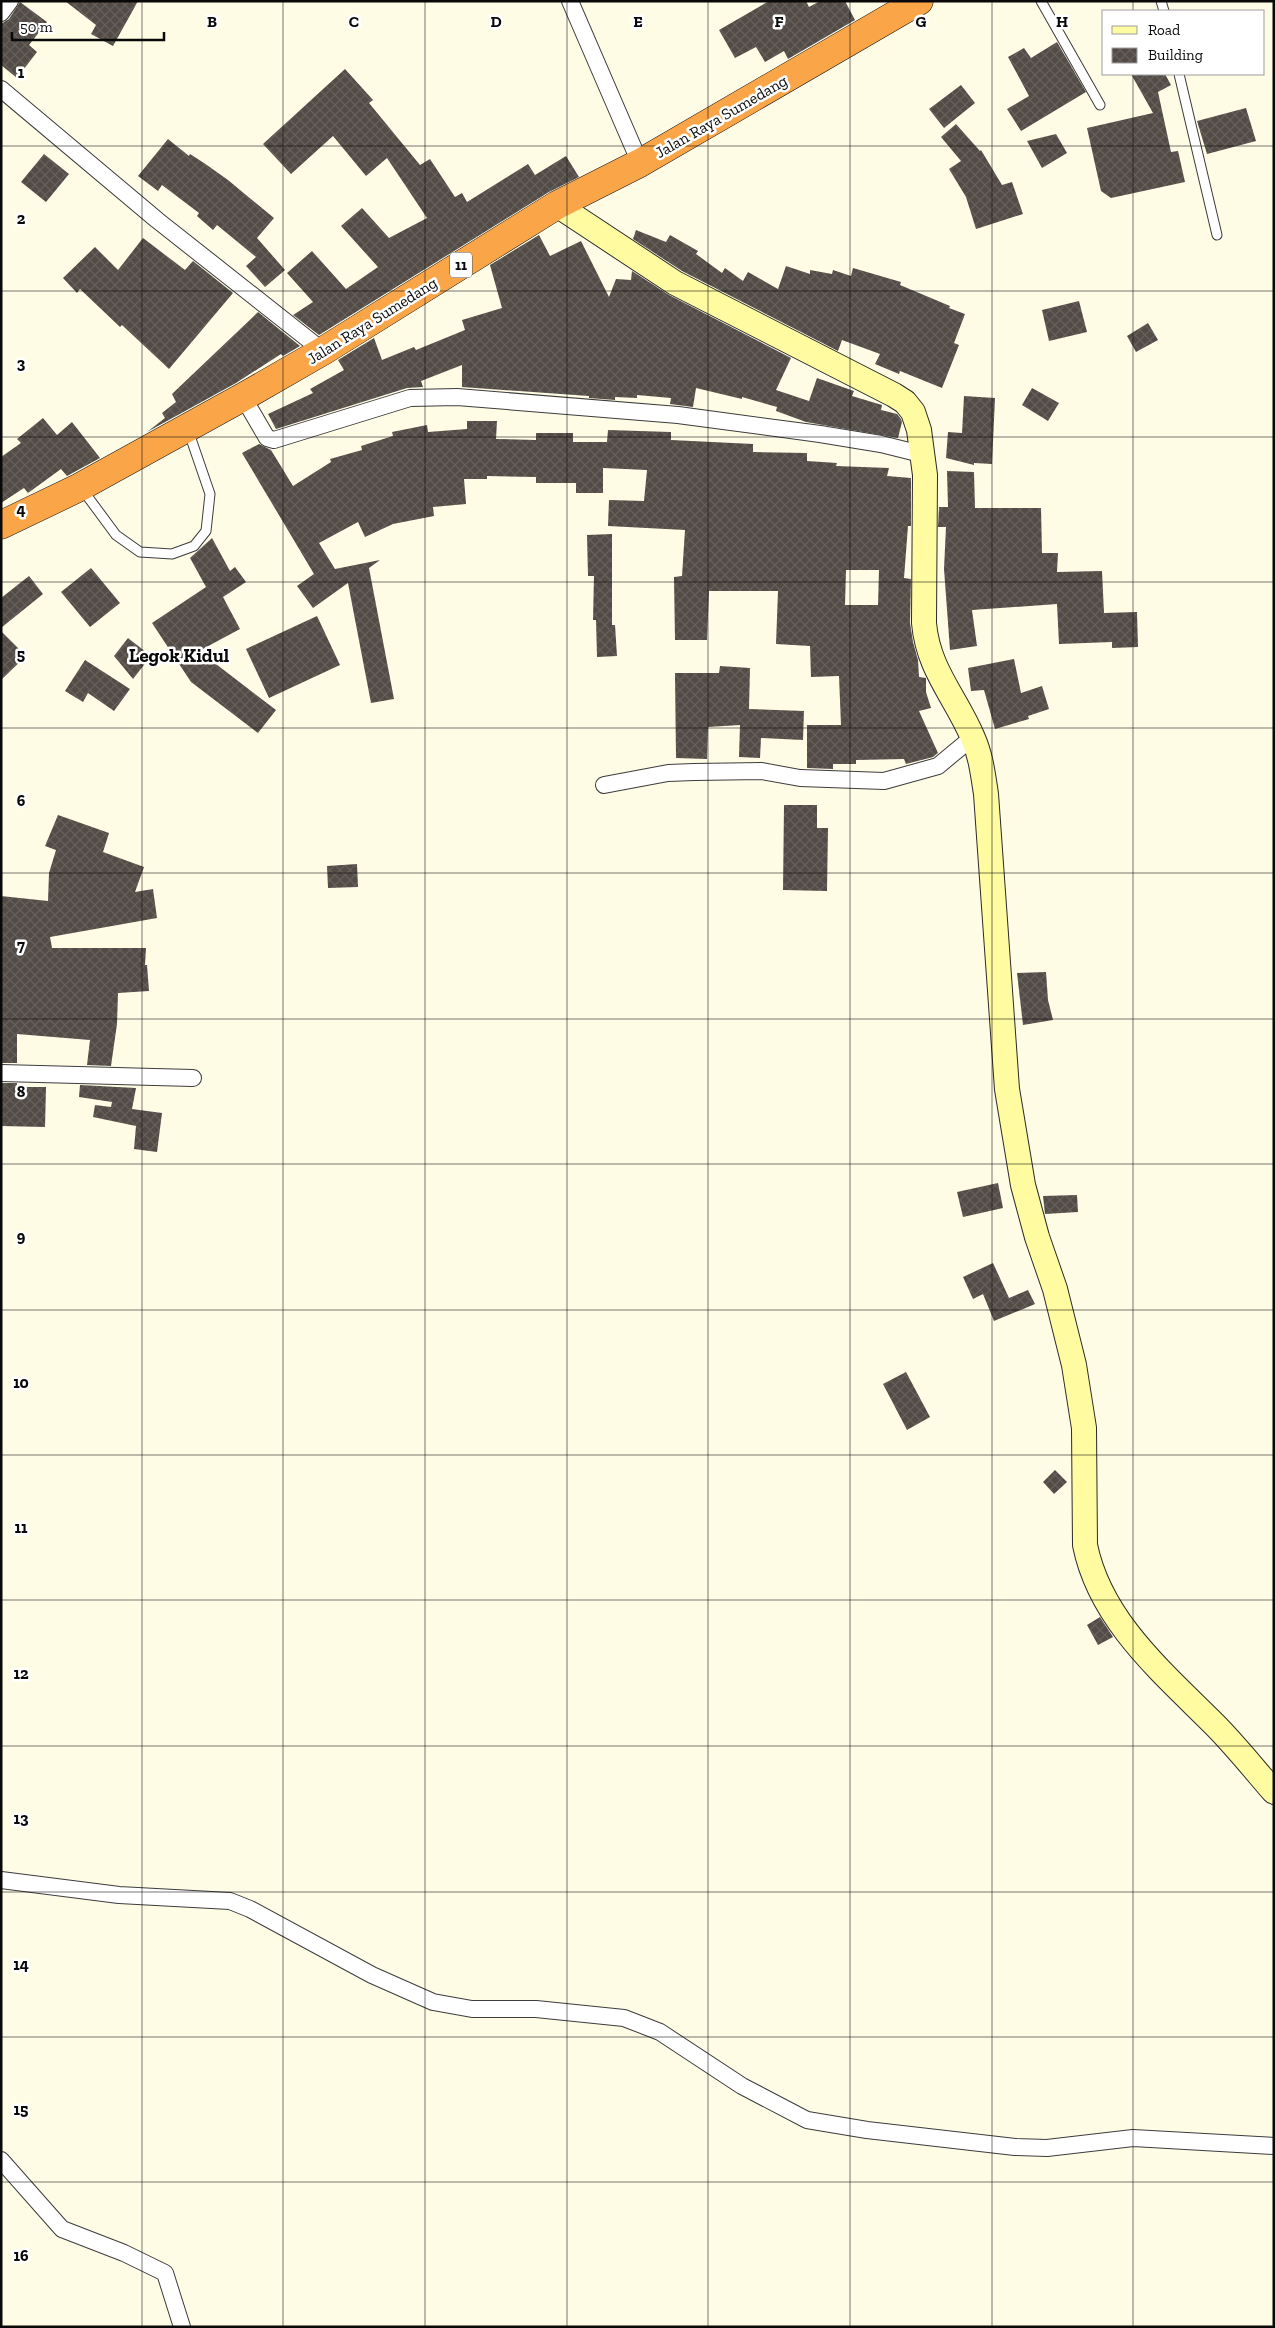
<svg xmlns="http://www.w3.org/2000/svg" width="1275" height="2328" viewBox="0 0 1275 2328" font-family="'Zilla Slab',serif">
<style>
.building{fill:url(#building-cross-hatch);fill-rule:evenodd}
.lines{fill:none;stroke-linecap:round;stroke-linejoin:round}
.lane-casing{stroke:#3c3c3c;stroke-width:11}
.street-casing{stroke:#3c3c3c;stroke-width:18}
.secondary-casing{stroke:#2b2b2b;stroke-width:26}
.highway-casing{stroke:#1a1a1a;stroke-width:29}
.lane{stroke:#fff;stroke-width:9}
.street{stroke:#fff;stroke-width:16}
.secondary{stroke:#fffba1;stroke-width:24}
.highway{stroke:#faa548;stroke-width:28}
.grid{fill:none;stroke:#090909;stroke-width:1;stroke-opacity:0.55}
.labels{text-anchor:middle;stroke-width:5;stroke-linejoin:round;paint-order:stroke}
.shield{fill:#fff;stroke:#535353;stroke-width:1}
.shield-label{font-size:15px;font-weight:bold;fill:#090909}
.street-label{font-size:16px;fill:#090909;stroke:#fff}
.quarter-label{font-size:19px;font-weight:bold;fill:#090909;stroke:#fff}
.grid-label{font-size:16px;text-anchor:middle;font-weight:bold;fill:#090909;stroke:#fff;stroke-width:5;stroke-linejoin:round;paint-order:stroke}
</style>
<defs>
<pattern id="building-cross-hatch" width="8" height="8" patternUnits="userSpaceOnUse" patternTransform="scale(1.25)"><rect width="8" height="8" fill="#524b46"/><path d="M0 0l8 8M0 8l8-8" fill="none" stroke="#66605c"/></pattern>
</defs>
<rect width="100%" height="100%" fill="#fffce6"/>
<g class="building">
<polygon points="65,1 138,1 113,46 91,34 96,25"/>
<polygon points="769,1 806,1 809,7 820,1 845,1 855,20 788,59 784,51 765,62 756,47 735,58 719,30"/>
<polygon points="20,2 47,22 29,45 37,52 17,78 1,65 1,24 9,19"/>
<polygon points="1057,42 1086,92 1021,131 1007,109 1029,96 1008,57 1024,48 1031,58"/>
<polygon points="345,69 373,100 369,103 420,165 430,159 455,197 462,193 467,202 528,164 535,175 566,156 579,177 549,192 319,335 293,315 313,302 287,273 312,251 346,289 378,267 341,226 362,208 389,238 427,218 387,158 366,176 333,136 291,174 263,144"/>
<polygon points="1131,74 1165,74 1171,85 1158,92 1171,152 1178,151 1185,182 1111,198 1101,191 1087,128 1153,113"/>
<polygon points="961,85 975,103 944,128 929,109"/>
<polygon points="1246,108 1256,141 1207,154 1197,121"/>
<polygon points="956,124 980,151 981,150 1002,185 1012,182 1023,214 976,229 966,197 949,169 961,161 941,137"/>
<polygon points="1056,134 1067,153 1042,168 1027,141"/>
<polygon points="168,139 189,156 190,154 204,163 228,180 274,218 257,238 285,270 265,287 246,266 256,257 217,225 213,230 197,216 199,213 162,185 158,191 138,176"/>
<polygon points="44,154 69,174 46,202 21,182"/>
<polygon points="636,230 666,242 670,235 698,251 696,254 722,273 725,268 743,281 748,272 778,289 786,266 810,274 810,270 832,274 833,270 851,276 853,268 901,282 900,285 950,306 949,308 965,314 954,343 959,345 942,388 900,371 899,374 875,364 880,354 842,340 838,351 682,271 633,239"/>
<polygon points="539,235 550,256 581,241 609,297 616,279 631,280 632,271 669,295 791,358 776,390 809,401 817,378 854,391 852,396 882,405 881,410 897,414 901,419 902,422 898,438 806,422 776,411 777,407 742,397 742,399 696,388 693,407 670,404 671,398 637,395 637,398 615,397 615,400 589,398 589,396 462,387 462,365 421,381 423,387 407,388 276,429 268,414 313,393 310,389 344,370 338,360 374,338 382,360 414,347 416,350 465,330 462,320 502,308 490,265"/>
<polygon points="143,238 185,270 193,261 233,293 169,369 122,325 120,327 80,289 77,293 63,278 95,247 118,270"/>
<polygon points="1079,301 1087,332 1049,341 1042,310"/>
<polygon points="258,312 300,346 283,356 281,354 236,383 147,432 165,418 162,413 176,402 172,394"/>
<polygon points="1148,323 1158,340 1136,352 1127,336"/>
<polygon points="1032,388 1059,403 1048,421 1022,405"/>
<polygon points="964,396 995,398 992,464 974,463 974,465 946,458 948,432 962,433"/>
<polygon points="43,418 57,435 72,422 100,458 67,476 61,469 28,493 24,488 1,503 1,457 21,443 17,439"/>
<path d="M467,421H497L496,439L536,440V433H573V442H607L608,430L671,432V440L753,444V452L807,453V461L837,463L836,466L889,468L887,476L911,478V526H908L904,578L911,579L910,623L913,642L918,660L919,677L926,678V692L931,708L919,711L938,753L933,757L906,764L904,759L856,760V764H833V769L807,768V725H841L839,676L811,677L810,646L776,644L778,591H709L707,640H675L674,577L682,576L685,530L608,526L609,500L644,501L647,470L603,468V493H576V483H536V477L487,476V479H464L466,504L433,507L434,516L393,524L365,537L358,522L319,543L335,569L380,560L369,568L394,699L371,703L348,583L313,608L297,586L314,574L242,453L259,444L271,450L293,486L331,462L330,459L362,450L361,446L393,436L392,432L427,425L428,432L467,429ZM846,570H879L878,605H845Z"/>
<polygon points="947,471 974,472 975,508 1041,508 1042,553 1058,553 1057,572 1102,571 1104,613 1137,612 1138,647 1112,648 1112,642 1059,644 1057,604 972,610 977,646 950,650 944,569 946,527 938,527 939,507 948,507"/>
<polygon points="612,534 612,625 615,625 617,656 597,657 596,620 593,620 594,576 588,576 587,535"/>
<polygon points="212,538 230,571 235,567 246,582 223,597 240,629 199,651 276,710 258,733 191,682 152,623 206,587 190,558"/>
<polygon points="91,568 120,603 90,627 61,592"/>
<polygon points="29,576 43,594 1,628 1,598"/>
<polygon points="317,616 340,665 269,698 246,649"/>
<polygon points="1,631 26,656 1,680"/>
<polygon points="128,638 151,656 133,679 114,656"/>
<polygon points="1014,659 1021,693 1042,686 1049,709 1028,716 1029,719 995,729 984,690 971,691 968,668"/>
<polygon points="85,660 130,689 114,711 88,693 83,702 65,691"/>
<polygon points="720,666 750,668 749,709 804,711 803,740 761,738 760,758 739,757 740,725 708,727 707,759 676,758 675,673 719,673"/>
<polygon points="784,805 817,805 817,828 828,828 827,891 783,890"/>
<polygon points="58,815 109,833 103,852 144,867 135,892 153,889 157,918 50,937 52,948 146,948 145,965 147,965 149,991 118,993 117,1024 111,1066 87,1065 90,1040 17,1034 17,1063 1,1063 1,896 48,901 49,873 56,850 45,846"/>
<polygon points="357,864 358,887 328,888 327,866"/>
<polygon points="1046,972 1048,1000 1053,1020 1023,1025 1017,973"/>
<polygon points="1,1083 17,1083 17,1087 46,1087 45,1127 1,1126"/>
<polygon points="80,1085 136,1088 132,1109 162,1113 157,1152 134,1149 136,1126 93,1117 95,1105 111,1107 112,1102 79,1097"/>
<polygon points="998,1183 1003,1208 963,1217 957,1192"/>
<polygon points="1077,1195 1078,1212 1045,1214 1043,1196"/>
<polygon points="993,1263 1009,1298 1028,1290 1035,1304 994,1321 983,1294 973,1299 963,1277"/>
<polygon points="906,1372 930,1417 907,1430 883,1384"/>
<polygon points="1055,1470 1067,1482 1054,1494 1043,1482"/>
<polygon points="1100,1617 1113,1637 1098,1645 1087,1625"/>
</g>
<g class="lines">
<defs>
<g id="lane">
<polyline points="1041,1 1100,105"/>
<polyline points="1161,1 1164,11"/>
<polyline points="1179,74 1217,235"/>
<polyline points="82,489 116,535 140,552 172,554 194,546 206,531 210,494 188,430"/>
</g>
<g id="street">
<polyline points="570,1 640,163"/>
<polyline points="1,13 10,1"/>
<polyline points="1,89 157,220 323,351"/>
<polyline points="243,397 267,438 274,440 410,398 457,397 678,415 820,434 881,444 921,454"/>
<polyline points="604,785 668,773 694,772 762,771 800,778 884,781 938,766 973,737"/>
<polyline points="1,1073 193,1078"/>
<polyline points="1,1880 119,1895 230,1901 250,1909 372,1975 433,2002 472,2009 536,2009 624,2018 660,2032 742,2086 807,2120 867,2130 1015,2147 1047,2148 1133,2138 1274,2146"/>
<polyline points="1,2160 62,2229 124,2253 165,2273 182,2327"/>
</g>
<path id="secondary" d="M557,205L675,283L894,395L905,402L913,412L919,430L925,475L924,623C928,670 956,697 973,738C981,756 983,775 986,794L1007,1089L1023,1185L1037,1237L1055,1289L1074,1365L1084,1428L1085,1545C1100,1620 1162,1672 1214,1724C1235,1745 1254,1769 1274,1792"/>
<polyline id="highway" points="1,525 80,487 243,397 323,351 557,205 640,163 919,1"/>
</defs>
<use href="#lane" class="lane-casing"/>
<use href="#street" class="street-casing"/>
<use href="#secondary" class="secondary-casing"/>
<use href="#highway" class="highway-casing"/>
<use href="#lane" class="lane"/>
<use href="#street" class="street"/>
<use href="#secondary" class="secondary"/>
<use href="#highway" class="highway"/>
</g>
<path class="grid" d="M142,1V2327M283,1V2327M425,1V2327M567,1V2327M708,1V2327M850,1V2327M992,1V2327M1133,1V11M1133,74V2327M1,146H1274M1,291H1274M1,437H1274M1,582H1274M1,728H1274M1,873H1274M1,1019H1274M1,1164H1274M1,1310H1274M1,1455H1274M1,1600H1274M1,1746H1274M1,1892H1274M1,2037H1274M1,2182H1274"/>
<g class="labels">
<rect class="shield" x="450" y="252.5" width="22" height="25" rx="4"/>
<g class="shield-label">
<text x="461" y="270">11</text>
</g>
<g class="street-label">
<text transform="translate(721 116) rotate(-30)" y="6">Jalan Raya Sumedang</text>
<text transform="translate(372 320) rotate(-32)" y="6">Jalan Raya Sumedang</text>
</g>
<g class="quarter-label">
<text x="179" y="662">Legok Kidul</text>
</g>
</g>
<g class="grid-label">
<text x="212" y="27">B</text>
<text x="354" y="27">C</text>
<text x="496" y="27">D</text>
<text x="638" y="27">E</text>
<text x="779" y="27">F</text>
<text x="921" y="27">G</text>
<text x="1062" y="27">H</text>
<text x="21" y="78">1</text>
<text x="21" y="224">2</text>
<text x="21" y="369">3</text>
<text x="21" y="515">4</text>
<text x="21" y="660">5</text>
<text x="21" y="806">6</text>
<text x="21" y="951">7</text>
<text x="21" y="1097">8</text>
<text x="21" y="1242">9</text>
<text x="21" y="1388">10</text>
<text x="21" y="1533">11</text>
<text x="21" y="1679">12</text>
<text x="21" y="1824">13</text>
<text x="21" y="1970">14</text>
<text x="21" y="2115">15</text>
<text x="21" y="2261">16</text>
</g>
<rect width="1275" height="2328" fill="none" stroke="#090909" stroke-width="5"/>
<rect x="1102" y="10" width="162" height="65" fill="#ffffff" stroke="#9d9d9d"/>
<rect x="1112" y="26" width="25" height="8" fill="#fffba1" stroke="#9d9d9d"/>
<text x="1148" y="35" font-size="15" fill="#090909">Road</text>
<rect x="1112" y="48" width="25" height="15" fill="url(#building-cross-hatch)" stroke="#9d9d9d"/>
<text x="1148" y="60" font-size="15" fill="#090909">Building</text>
<path d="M12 32v8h152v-8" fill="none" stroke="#090909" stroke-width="2.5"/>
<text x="20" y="32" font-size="15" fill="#090909" stroke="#ffffff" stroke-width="4" paint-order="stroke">50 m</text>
</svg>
